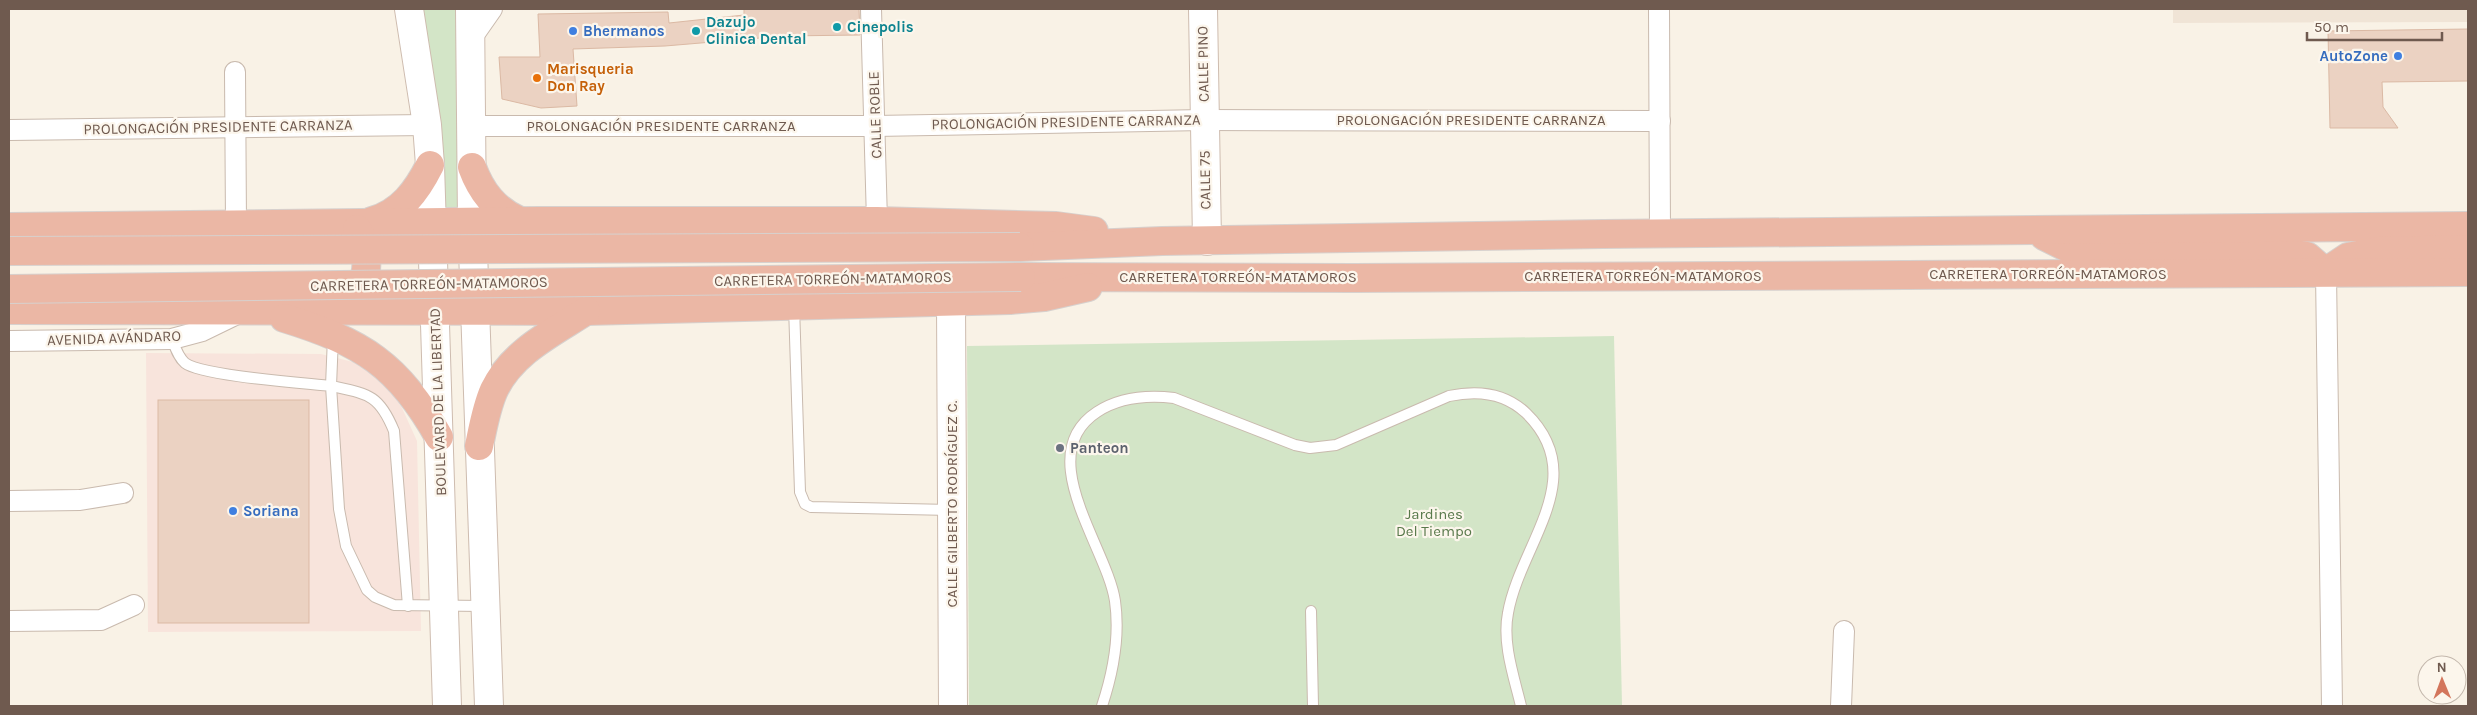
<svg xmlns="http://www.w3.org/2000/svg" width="2477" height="715" viewBox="0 0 2477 715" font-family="Karla,sans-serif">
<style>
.residential{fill:#f0e4d6}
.commercial{fill:#f8e4dc}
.green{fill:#d3e5c7}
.building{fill:#ebd2c2;stroke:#dbb9a4}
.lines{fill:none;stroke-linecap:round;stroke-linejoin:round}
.lane-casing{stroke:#c9baae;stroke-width:12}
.street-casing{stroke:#c9baae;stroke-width:22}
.secondary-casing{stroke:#cebcaf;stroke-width:30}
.highway-casing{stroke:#d7d1ce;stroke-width:30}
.lane{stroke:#fff;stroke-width:10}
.street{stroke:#fff;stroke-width:20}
.secondary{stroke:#fff;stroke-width:28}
.highway{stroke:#ebb7a5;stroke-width:28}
.highway-bridge-casing{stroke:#d7d1ce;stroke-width:30;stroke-linecap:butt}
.highway-bridge{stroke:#ebb7a5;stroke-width:28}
.culture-dot{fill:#0f9aa8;stroke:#fcf6ec;stroke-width:2}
.shop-dot{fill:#3f7fe0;stroke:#fcf6ec;stroke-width:2}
.food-dot{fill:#e8710a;stroke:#fcf6ec;stroke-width:2}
.worship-dot{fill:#6b7280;stroke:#fcf6ec;stroke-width:2}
.labels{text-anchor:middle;stroke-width:4.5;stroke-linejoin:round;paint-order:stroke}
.culture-label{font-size:15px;font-weight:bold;fill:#0d838f;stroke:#fcf6ec;text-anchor:start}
.shop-label{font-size:15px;font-weight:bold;fill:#366cbe;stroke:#fcf6ec;text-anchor:start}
.street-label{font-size:15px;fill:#6f5a4f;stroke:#fcf6ec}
.food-label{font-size:15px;font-weight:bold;fill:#c56008;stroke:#fcf6ec;text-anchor:start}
.worship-label{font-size:15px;font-weight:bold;fill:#5b616d;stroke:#fcf6ec;text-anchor:start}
.park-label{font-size:15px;fill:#59794b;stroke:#fcf6ec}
</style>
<rect width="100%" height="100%" fill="#f9f2e6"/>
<polygon class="residential" points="2173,9 2468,9 2468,22 2173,23"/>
<polygon class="commercial" points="146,353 321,354 365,365 384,381 402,408 417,441 421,631 148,632"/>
<g class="green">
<polygon points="421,9 464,9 465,214 440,218"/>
<polygon points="1614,336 1622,706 969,706 967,346"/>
</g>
<g class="building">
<polygon points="744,9 859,9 860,35 784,36 665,46 573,49 577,106 541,108 502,99 499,57 540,57 538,14 668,12 669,23 744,15"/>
<polygon points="2468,29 2468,81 2382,82 2383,107 2398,128 2330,128 2328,31"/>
<rect x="158" y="400" width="151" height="223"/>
</g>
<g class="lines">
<defs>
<g id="lane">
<polyline points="794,306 800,492 805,504 811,507 951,510"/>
<path d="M333,337L331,386C368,394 379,394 394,431L408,606"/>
<path d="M172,339C175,347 178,357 185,363C202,376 304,383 331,386L339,509L346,546L367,590L375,597L394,605L484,606"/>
<polyline points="1311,611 1313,706"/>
<path d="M1102,706C1113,673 1120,636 1115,601C1107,547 1031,455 1097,412C1120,397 1148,395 1174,398L1295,445L1310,448L1336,445L1449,396C1477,390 1504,392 1526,413C1592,477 1520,544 1508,613C1502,643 1514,677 1521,706"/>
</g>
<g id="street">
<polyline points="871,9 877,221"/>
<polyline points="1659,9 1660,234"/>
<polyline points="471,39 492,9"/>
<polyline points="235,72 236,225"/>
<polyline points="471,126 875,126 1204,120 1660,121"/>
<polyline points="9,130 427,125"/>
<polyline points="2326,273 2332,706"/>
<polyline points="9,341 172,339 202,331 239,313"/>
<polyline points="9,501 80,500 123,493"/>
<polyline points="9,621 101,620 134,605"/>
<polyline points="1841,706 1844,631"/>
</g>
<g id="secondary">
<polyline points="409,9 427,125 430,165 447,706"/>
<polyline points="470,9 472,222 489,706"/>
<polyline points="1203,9 1207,241"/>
<polyline points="951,302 953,706"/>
</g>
<g id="highway">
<path d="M472,167C481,192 495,210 520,221"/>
<path d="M372,221C401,213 417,191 430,165"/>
<polyline points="9,227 541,221 877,221 1056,226 1094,231"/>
<polyline points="2044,236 2068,248 2110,253 2275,251 2307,256 2323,270"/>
<polyline points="1020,247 1162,241 1603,234 2468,226"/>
<polyline points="2333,267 2348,257 2378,251 2468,249"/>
<polyline points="1021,277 1354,278 2468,272"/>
<path d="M349,304C370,286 371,252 357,229"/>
<polyline points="9,310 586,311 1010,300 1044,297 1088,287"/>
<path d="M284,318C362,342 399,365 439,437"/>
<path d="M479,446C483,427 486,408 494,390C512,352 552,333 586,311"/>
</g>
</defs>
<use href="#lane" class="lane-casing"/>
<use href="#street" class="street-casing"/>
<use href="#secondary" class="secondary-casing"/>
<use href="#highway" class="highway-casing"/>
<use href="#lane" class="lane"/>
<use href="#street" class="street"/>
<use href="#secondary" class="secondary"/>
<use href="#highway" class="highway"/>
<defs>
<g id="highway-bridge">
<polyline points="9,251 1020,247"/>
<polyline points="9,289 1021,277"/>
</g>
</defs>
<use href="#highway-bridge" class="highway-bridge-casing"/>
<use href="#highway-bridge" class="highway-bridge"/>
</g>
<g class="culture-dot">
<circle cx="837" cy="27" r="5"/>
<circle cx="696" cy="31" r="5"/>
</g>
<g class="shop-dot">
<circle cx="573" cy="31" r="5"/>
<circle cx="2398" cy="56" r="5"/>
<circle cx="233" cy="511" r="5"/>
</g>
<circle class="food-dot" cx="537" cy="78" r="5"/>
<circle class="worship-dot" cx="1060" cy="448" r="5"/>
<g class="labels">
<g class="culture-label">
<text x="706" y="27">Dazujo<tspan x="706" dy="17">Clinica Dental</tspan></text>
<text x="847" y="32">Cinepolis</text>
</g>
<g class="shop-label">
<text x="583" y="36">Bhermanos</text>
<text x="2388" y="61" text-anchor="end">AutoZone</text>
<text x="243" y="516">Soriana</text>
</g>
<g class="street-label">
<text transform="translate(1203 64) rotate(-91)" y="5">CALLE PINO</text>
<text transform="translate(875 115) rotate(-92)" y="5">CALLE ROBLE</text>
<text x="1471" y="125">PROLONGACIÓN PRESIDENTE CARRANZA</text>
<text transform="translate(1066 122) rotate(-1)" y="5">PROLONGACIÓN PRESIDENTE CARRANZA</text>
<text x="661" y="131">PROLONGACIÓN PRESIDENTE CARRANZA</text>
<text transform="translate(218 127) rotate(-1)" y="5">PROLONGACIÓN PRESIDENTE CARRANZA</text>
<text transform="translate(1205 180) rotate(-91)" y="5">CALLE 75</text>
<text x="2048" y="279">CARRETERA TORREÓN-MATAMOROS</text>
<text x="1643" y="281">CARRETERA TORREÓN-MATAMOROS</text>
<text x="1238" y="282">CARRETERA TORREÓN-MATAMOROS</text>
<text transform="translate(833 279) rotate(-1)" y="5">CARRETERA TORREÓN-MATAMOROS</text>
<text transform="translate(429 284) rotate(-1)" y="5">CARRETERA TORREÓN-MATAMOROS</text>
<text transform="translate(114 338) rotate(-2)" y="5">AVENIDA AVÁNDARO</text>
<text transform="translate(438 402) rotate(-92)" y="5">BOULEVARD DE LA LIBERTAD</text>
<text transform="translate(952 504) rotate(-90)" y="5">CALLE GILBERTO RODRÍGUEZ C.</text>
</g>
<g class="food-label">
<text x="547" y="74">Marisqueria<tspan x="547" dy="17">Don Ray</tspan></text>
</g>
<g class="worship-label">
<text x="1070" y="453">Panteon</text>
</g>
<g class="park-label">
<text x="1434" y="519">Jardines<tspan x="1434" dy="17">Del Tiempo</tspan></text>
</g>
</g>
<rect width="2477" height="715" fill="none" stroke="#6f5a4f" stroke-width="20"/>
<g transform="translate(2442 680) rotate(359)"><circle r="24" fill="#fcf6ec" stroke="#c4b8ad"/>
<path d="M0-4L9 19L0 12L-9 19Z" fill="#d3765c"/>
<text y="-8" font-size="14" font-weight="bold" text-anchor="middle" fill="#6f5a4f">N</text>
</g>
<path d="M2307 32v8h135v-8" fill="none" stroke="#6f5a4f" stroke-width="2.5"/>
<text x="2314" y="32" font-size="15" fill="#6f5a4f" stroke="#fcf6ec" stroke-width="4" paint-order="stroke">50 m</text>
</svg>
